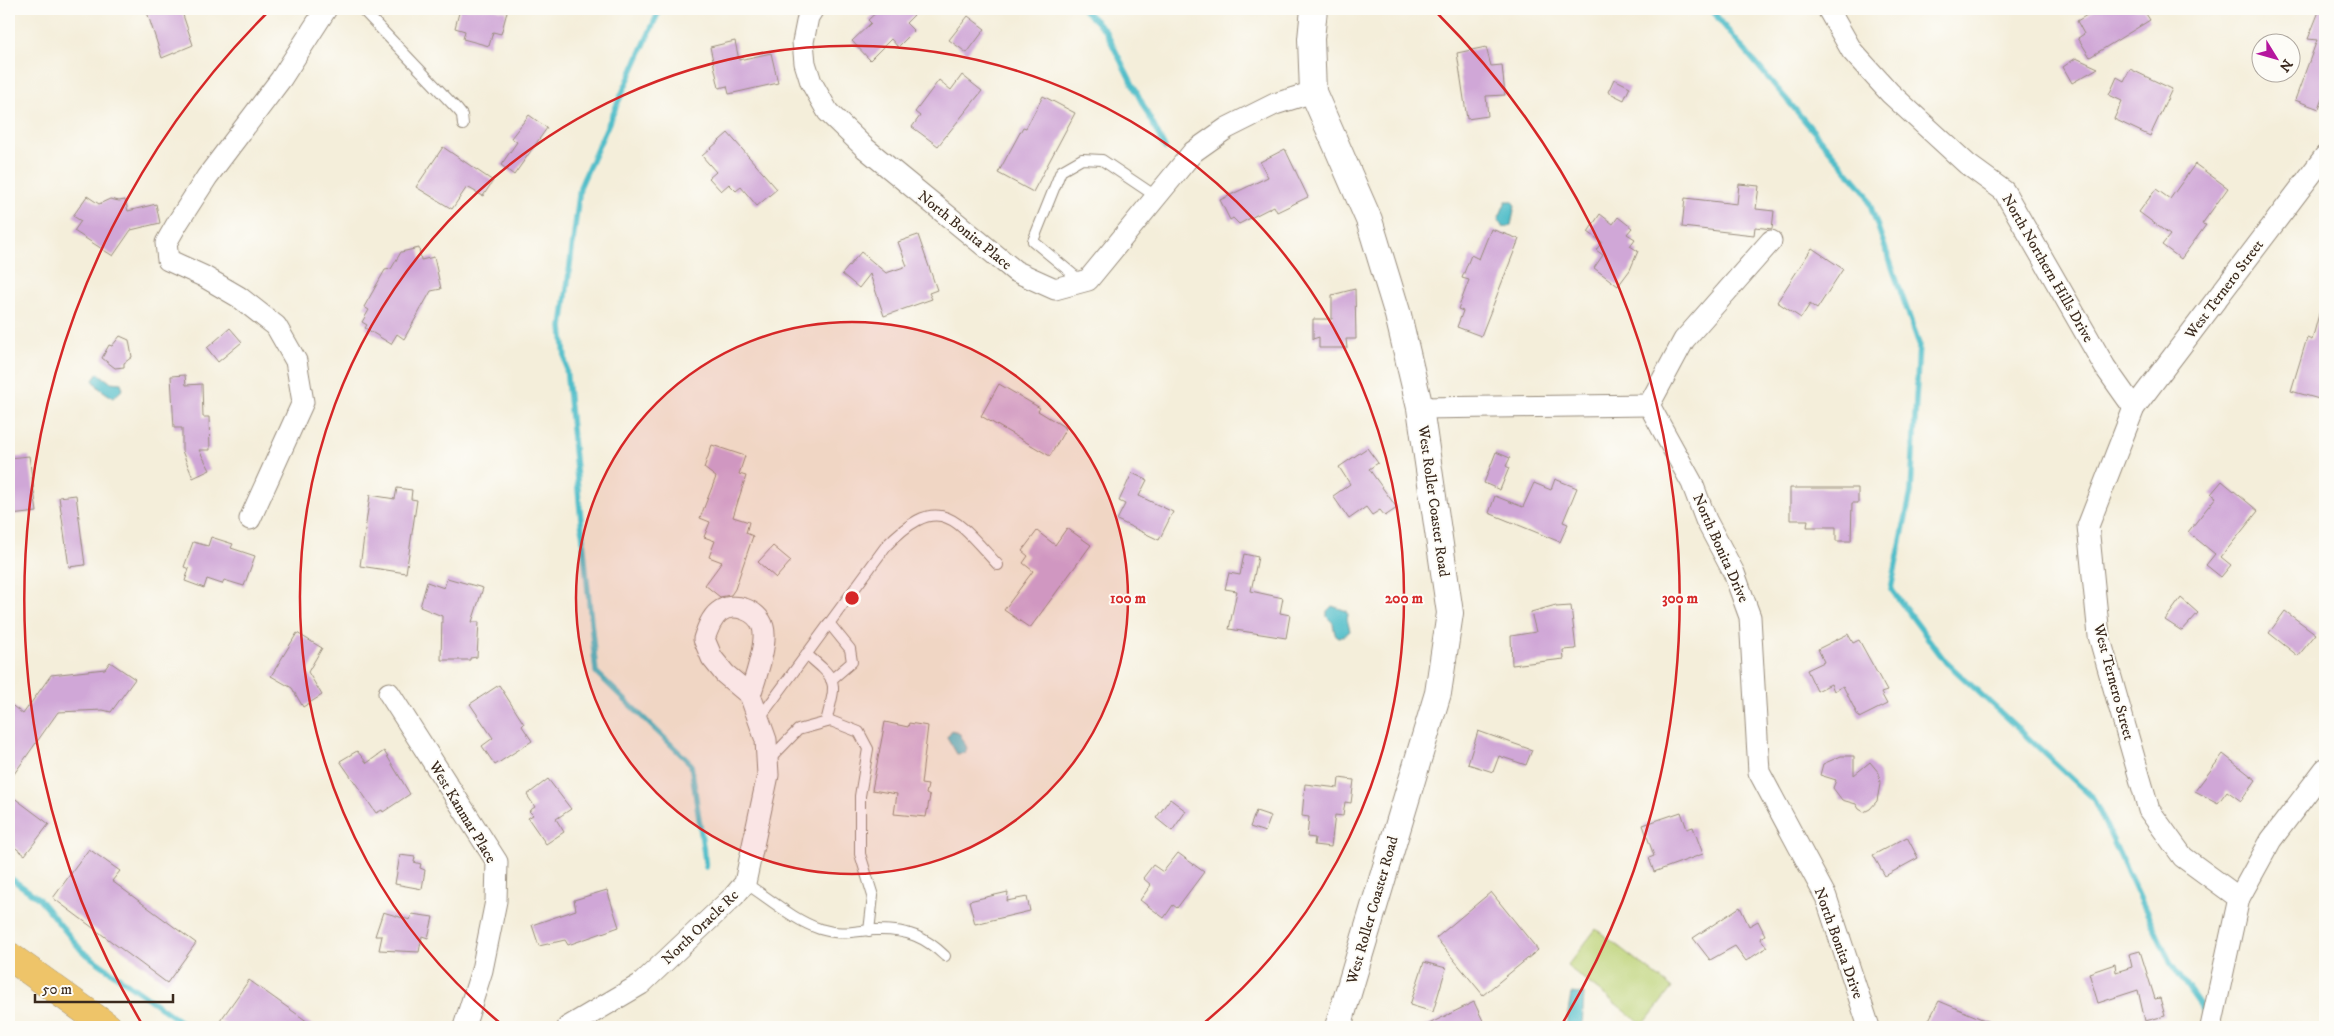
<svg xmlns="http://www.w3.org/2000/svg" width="2334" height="1036" viewBox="0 0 2334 1036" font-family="'IM FELL DW Pica',serif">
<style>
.green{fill:#bbd175;stroke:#7b7e4a}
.water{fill:#51bec9;stroke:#467474}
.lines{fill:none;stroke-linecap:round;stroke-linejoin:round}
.stream{stroke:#51bec9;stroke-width:5.5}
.building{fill:#d0a7d7}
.service-casing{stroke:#988c7c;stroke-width:12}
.minor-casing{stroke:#988c7c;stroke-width:23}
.tertiary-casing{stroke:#988c7c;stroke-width:28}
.trunk-casing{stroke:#988c7c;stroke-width:29}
.service{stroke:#fff;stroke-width:10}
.minor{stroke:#fff;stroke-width:21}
.tertiary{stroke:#fff;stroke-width:26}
.trunk{stroke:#eec469;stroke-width:28}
.ring{fill:none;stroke:#d62828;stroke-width:2.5}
.labels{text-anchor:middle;stroke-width:4;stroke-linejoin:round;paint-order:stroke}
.street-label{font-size:15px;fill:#3b2a1e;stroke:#fdfcf7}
.centre{fill:#d62828;stroke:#fdfcf7;stroke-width:2.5}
.ring-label{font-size:15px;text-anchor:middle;font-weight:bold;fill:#d62828;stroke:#fdfcf7;stroke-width:4;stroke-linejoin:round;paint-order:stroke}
</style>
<rect width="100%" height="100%" fill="#fdfcf7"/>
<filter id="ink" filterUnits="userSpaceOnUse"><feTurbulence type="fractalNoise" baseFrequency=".02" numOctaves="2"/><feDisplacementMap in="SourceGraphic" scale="10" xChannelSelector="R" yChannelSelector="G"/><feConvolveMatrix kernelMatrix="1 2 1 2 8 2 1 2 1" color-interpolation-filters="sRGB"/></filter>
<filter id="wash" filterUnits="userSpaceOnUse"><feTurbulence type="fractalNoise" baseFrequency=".0096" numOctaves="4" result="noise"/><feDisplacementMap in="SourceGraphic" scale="20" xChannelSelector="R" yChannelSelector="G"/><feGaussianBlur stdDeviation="1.12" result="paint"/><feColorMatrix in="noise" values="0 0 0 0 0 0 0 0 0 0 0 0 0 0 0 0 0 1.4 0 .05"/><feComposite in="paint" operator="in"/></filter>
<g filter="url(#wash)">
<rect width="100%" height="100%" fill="#f4eeda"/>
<polygon class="green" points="1596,929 1672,988 1643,1025 1567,966"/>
<g class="water">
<polygon points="1506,201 1512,201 1515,206 1511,225 1503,228 1498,220"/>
<polygon points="98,373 110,382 121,383 123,389 113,398 99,388 93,380"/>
<polygon points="1332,606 1347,611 1348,615 1347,619 1350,631 1344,636 1339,637 1335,634 1333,623 1327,617 1327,611"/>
<polygon points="952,730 960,734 967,748 965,753 957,754 947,737"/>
<polygon points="1571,993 1584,994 1582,1027 1566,1027"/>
</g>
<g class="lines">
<g class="stream">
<polyline points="660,9 580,187 562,327 596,672 691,764 706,867"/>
<polyline points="1083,9 1105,30 1165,148"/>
<polyline points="1712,9 1720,21 1866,193 1919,344 1911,492 1891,589 1945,661 2093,798 2171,964 2207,1015"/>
<polyline points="9,877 38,898 82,951 188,1027"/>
</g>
</g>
<g id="blocks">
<g class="building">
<polygon points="146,9 181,9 193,45 162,58"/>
<polygon points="460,9 495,9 507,12 501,34 493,32 489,46 463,39 465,31 455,28"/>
<polygon points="880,9 920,9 906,23 914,31 898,47 891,39 870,60 852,41 871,23 868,20"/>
<polygon points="2097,9 2143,9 2150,20 2090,57 2078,38 2084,34 2077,21"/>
<polygon points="2320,9 2325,9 2325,94 2319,109 2295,100 2317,40 2308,39"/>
<polygon points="968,16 985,29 967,53 949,40"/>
<polygon points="735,41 739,60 771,53 778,83 729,94 727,86 719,88 710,47"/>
<polygon points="1486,47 1491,66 1502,65 1505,95 1486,96 1488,116 1467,119 1457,53"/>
<polygon points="2076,58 2098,68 2072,83 2063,67"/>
<polygon points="2130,69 2172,89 2150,136 2114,119 2122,101 2109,95 2117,77 2124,81"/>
<polygon points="962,75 982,91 938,146 912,127 920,116 915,112 939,80 951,90"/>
<polygon points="1614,79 1630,87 1624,100 1608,92"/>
<polygon points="1043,96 1075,113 1033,192 998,173 1023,127 1026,128"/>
<polygon points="529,115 547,128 514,175 501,165 517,142 511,138"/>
<polygon points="728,133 777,189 757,206 741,187 736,191 729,184 721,191 709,178 716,172 702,156"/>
<polygon points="443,147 493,181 483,196 467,187 452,209 416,187"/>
<polygon points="1285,149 1308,197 1277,212 1274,206 1239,224 1233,218 1230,220 1220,200 1268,177 1260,162"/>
<polygon points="2195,164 2228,188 2202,224 2206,225 2181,259 2162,245 2170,235 2139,212 2156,189 2170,199"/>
<polygon points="1739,184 1759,186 1756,209 1774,211 1772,229 1755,227 1754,235 1682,227 1685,198 1737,204"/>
<polygon points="87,196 99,204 110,199 119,201 125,200 128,211 156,204 160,223 131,230 113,256 74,231 81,221 73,216"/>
<polygon points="1600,214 1613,224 1618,217 1632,228 1627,234 1635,239 1630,246 1638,251 1630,270 1618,286 1594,268 1603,255 1596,250 1602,242 1588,232"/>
<polygon points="1491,229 1519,239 1481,336 1457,327 1463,311 1458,309 1469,280 1462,278 1471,255 1479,259"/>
<polygon points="918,235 937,290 929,293 932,299 884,316 870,274 859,288 842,274 861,252 886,273 907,266 898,242"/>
<polygon points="419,248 421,260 434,257 441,289 431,291 404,339 397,334 391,344 365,328 367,325 362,322 369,310 364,307 385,270 391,269 401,252"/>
<polygon points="1812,248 1843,269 1817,309 1810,304 1801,318 1777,302"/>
<polygon points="1355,289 1356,339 1346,339 1347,348 1319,348 1319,337 1313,339 1313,319 1332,319 1332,295"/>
<polygon points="2321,307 2325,308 2325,378 2319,399 2291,391 2307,338 2312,340"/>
<polygon points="230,328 242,342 218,362 207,348"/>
<polygon points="120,336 129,340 132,357 124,363 124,367 115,368 102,358 109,345 112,346"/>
<polygon points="185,375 186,385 202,384 203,417 209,417 210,450 199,450 210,470 193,478 182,451 182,428 174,428 171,376"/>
<polygon points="999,384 1040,408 1038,411 1066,428 1050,456 981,416"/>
<polygon points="712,445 745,456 739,474 746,476 733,517 749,522 746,533 753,536 735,589 731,595 720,597 705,585 722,562 709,557 715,541 704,537 710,522 700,518 716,477 704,468"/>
<polygon points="1367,448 1378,463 1369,469 1397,508 1385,516 1380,510 1372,515 1366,507 1349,519 1333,496 1350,484 1339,467"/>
<polygon points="1496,452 1510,458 1506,466 1509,468 1500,490 1484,483"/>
<polygon points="29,456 37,512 11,515 9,458"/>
<polygon points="1132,473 1147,480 1139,496 1173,512 1159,540 1117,520 1125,504 1119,501"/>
<polygon points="1555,479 1577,488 1563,522 1568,524 1560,542 1489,513 1495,496 1523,507 1534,483 1551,490"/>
<polygon points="2222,481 2258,511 2221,557 2231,565 2221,577 2206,565 2215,554 2188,532 2216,497 2211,494"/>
<polygon points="397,488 412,490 411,499 417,500 406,573 360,566 370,495 395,499"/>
<polygon points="1790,488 1858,488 1858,503 1852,503 1851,541 1836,541 1836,527 1807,527 1808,520 1790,520"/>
<polygon points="76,495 85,565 69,567 59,497"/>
<polygon points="1067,528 1091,545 1030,628 1004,610 1033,571 1023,563 1028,556 1022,551 1037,531 1055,545"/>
<polygon points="211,537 233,544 231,548 255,556 244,586 224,580 222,584 207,579 204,588 185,581 189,569 184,567 193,542 208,546"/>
<polygon points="773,546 791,561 776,578 758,562"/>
<polygon points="1244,554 1258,557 1251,591 1283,598 1280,613 1290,615 1286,638 1229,629 1237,591 1225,589 1229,573 1240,575"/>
<polygon points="447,578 483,588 472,622 479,622 477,657 470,658 470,660 441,660 442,616 420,607 427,582 444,588"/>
<polygon points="2181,598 2198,613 2182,631 2165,620"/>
<polygon points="1556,605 1556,607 1571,606 1576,649 1563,650 1564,659 1512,665 1511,636 1536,632 1531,612"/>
<polygon points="2285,611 2316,634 2298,656 2269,633"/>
<polygon points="297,633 322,648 308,672 322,695 303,707 292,688 271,676"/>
<polygon points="1848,634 1853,643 1859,640 1887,691 1881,693 1887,704 1859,718 1843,686 1834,691 1831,684 1817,691 1807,670 1824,662 1818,649"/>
<polygon points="110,662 135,679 111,712 103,710 58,712 9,781 9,703 23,714 51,675 105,669"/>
<polygon points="499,685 524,724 522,726 532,741 495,765 482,746 493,738 470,704"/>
<polygon points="885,722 908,727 909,723 928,726 921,784 928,785 926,794 930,796 926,817 894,814 897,794 872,790"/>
<polygon points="1478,731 1532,750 1526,765 1499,756 1493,772 1468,764"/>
<polygon points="357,751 367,763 384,751 410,794 383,812 382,810 376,813 340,761"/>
<polygon points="2223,754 2256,780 2241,801 2227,791 2218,803 2195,791"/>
<polygon points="1841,756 1854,756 1854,775 1870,762 1879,773 1880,784 1877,801 1870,809 1864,812 1859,809 1856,804 1842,800 1833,788 1836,780 1820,775 1823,764"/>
<polygon points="1339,778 1354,780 1351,803 1345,802 1343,816 1335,815 1331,847 1314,845 1315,838 1307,837 1309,817 1302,816 1305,784 1338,788"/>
<polygon points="548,779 571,809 556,819 564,832 546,844 528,818 533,815 529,811 535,807 527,795"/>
<polygon points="9,794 49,824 25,855 9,843"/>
<polygon points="1170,799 1186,811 1172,831 1156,818"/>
<polygon points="1256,811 1271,816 1265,832 1250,827"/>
<polygon points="1681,812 1687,829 1693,827 1703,854 1654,872 1649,858 1654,856 1643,825"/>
<polygon points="1907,837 1918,858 1885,876 1873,855"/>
<polygon points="89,849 120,871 112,881 196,943 167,983 53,898"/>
<polygon points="1178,853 1204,872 1177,908 1173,905 1164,918 1140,900 1151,885 1143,878 1153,865 1163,872"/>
<polygon points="400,855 415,857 414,862 421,864 420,868 425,870 422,889 395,884"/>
<polygon points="607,890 619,927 568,945 565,940 539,946 532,925 576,910 574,900"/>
<polygon points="1008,892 1007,901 1027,897 1030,911 975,924 969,901"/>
<polygon points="1491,892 1538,950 1483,995 1436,938"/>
<polygon points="1740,907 1749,926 1758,921 1765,935 1760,938 1767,947 1746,961 1735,946 1710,960 1693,938"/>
<polygon points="383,912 410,920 412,914 433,917 428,938 422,936 419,952 379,950 382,936 375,936"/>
<polygon points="2140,951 2155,999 2160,998 2165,1016 2145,1021 2138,990 2098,1003 2089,973 2115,964 2116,972 2132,967 2129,954"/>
<polygon points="1424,962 1446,968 1433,1012 1410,1005"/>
<polygon points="249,980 315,1027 230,1027 220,1021"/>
<polygon points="1939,1001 2001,1027 1925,1027"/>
<polygon points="1474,1002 1486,1027 1423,1027 1437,1020"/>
</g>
</g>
</g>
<g filter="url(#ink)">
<use href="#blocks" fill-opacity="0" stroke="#988c7c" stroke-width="1"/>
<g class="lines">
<defs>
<g id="service">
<polyline points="362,9 458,110 462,115 463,125"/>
<polyline points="1081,281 1033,241 1061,171 1082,159 1102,160 1157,197"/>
<polyline points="829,623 850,649 852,662 831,680"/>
<path d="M806,654C840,682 836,681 826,722"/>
<path d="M759,719L886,546C940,490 956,520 998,565"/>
<polyline points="768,761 798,730 831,721 859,732 868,749 860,796 860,854 873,896 869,931"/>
<path d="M745,883C769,898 793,920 820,929C847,937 856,929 880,930C908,930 925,937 945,956"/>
</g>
<g id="minor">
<polyline points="813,9 808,17 803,42 805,63 811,82 828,112 865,148 1015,271 1055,289 1088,280 1193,152 1227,128 1275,104 1313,92"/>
<polyline points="1828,9 1852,51 1890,93 1967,164 2004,191 2105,367 2134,408"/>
<polyline points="1649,405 1692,483 1706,520 1734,573 1750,617 1759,772 1826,897 1869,1027"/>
<polyline points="1649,405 1684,340 1771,241"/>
<polyline points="1420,408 1649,405"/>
<polyline points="250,519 303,402 296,361 276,326 239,297 203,276 168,260 166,243 178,222 207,177 281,79 326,9"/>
<polyline points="389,693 497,862 496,901 482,970 464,1027"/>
<polyline points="2239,898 2271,840 2325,769"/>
<path d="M568,1027L641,984L734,896L745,883L768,775L766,740L750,695L725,674L712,658L704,639C707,630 711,618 719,612C733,601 758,610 763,627C768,643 755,679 750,695"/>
<polyline points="2211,1027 2239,898 2183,857 2149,810 2099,636 2088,526 2134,408 2325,156"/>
</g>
<polyline id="tertiary" points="1314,9 1311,39 1313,92 1369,220 1398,315 1420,408 1450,613 1438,693 1338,1027"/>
<polyline id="trunk" points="9,956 108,1027"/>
</defs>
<use href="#service" class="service-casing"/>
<use href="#minor" class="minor-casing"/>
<use href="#tertiary" class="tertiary-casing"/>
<use href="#trunk" class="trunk-casing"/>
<use href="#service" class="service"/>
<use href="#minor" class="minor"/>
<use href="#tertiary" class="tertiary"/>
<use href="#trunk" class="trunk"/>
</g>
</g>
<circle cx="852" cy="598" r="276" fill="#d62828" fill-opacity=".12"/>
<g class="ring">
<circle cx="852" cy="598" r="276"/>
<path d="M505 1027A552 552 0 1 1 1199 1027"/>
<path d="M142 1024A828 828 0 0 1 267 13M1437 13A828 828 0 0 1 1562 1024"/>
</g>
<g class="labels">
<g class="street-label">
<text transform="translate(965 230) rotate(39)" y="5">North Bonita Place</text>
<text transform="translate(2048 268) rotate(60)" y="5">North Northern Hills Drive</text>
<text transform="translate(2224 289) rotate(-53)" y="5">West Ternero Street</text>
<text transform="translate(1434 501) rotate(82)" y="5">West Roller Coaster Road</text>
<text transform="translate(1721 548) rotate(66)" y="5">North Bonita Drive</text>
<text transform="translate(2114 682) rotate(75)" y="5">West Ternero Street</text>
<text transform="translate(463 812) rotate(59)" y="5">West Kanmar Place</text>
<text transform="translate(1372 910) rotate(-74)" y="5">West Roller Coaster Road</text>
<text transform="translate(700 927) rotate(-44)" y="5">North Oracle Rc</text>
<text transform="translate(1839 943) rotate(70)" y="5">North Bonita Drive</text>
</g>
</g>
<circle cx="852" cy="598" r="8" class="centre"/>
<g class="ring-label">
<text x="1128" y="603">100 m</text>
<text x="1404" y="603">200 m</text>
<text x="1680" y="603">300 m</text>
</g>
<rect width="2334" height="1036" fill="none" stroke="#fdfcf7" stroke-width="30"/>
<g transform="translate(2276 58) rotate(127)"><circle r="24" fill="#fdfcf7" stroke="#afa8a0"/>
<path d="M0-4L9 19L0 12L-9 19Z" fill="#b5179e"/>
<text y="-8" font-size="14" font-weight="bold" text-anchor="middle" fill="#3b2a1e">N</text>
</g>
<path d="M35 994v8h138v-8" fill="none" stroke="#3b2a1e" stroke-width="2.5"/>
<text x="42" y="994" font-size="15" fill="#3b2a1e" stroke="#fdfcf7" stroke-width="4" paint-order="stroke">50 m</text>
</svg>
